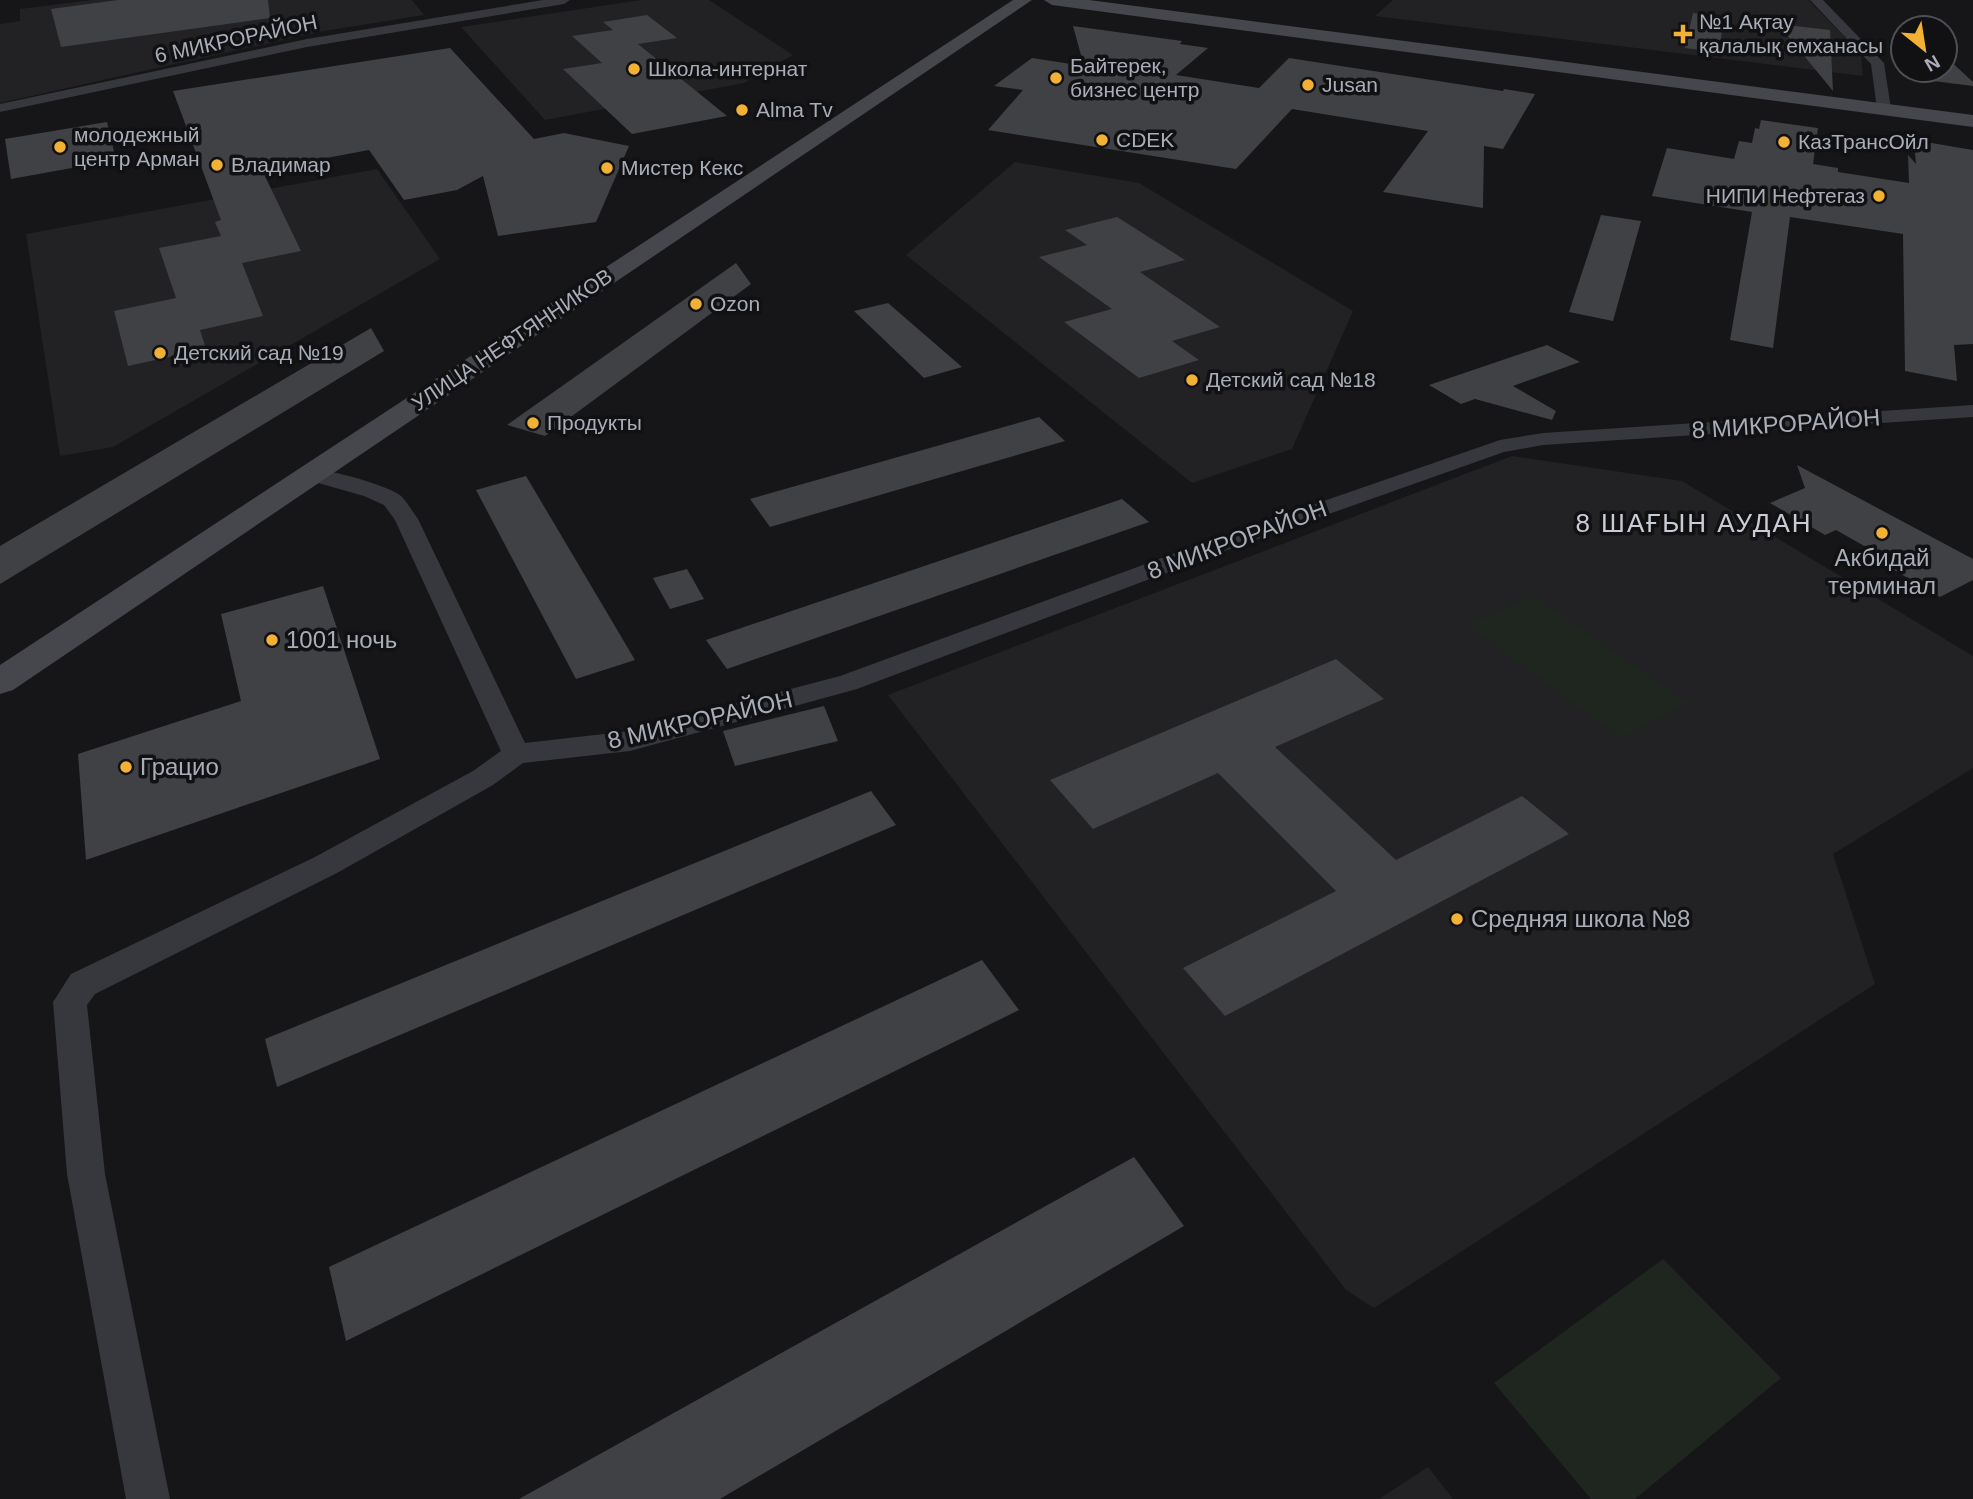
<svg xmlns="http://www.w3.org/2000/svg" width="1973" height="1499" viewBox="0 0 1973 1499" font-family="Helvetica,sans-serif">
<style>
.built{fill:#222225}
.green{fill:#1e261f}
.building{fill:#404145}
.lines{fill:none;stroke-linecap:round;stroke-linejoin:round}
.street{fill:#37383d;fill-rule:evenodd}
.secondary{fill:#45474d;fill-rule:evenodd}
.poi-dot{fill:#f2b134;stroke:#111113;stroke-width:2.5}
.labels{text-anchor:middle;stroke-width:7;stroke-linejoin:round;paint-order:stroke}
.far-poi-label{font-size:21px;fill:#a8adb8;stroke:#111113;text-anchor:start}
.far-street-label{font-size:21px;fill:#a8adb8;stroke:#111113}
.street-label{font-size:24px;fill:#a8adb8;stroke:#111113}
.poi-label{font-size:24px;fill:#a8adb8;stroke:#111113;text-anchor:start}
.neighbourhood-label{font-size:26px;letter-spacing:2px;fill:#c9ccd4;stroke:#111113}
</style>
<rect width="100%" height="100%" fill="#161618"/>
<g class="built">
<polygon points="92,0 412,0 424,15 324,31 0,103 0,24 20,21 20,9"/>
<polygon points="641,0 709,0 793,55 744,83 545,120 461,27"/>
<polygon points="1393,0 1808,0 1861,53 1863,76 1375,16"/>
<polygon points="1015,162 1139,183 1353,311 1292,449 1192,483 906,255"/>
<polygon points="377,169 440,259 113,447 60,456 26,234"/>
<polygon points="1512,456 1682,481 1973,656 1973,768 1833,854 1875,984 1374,1308 1346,1290 888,695"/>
<polygon points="1428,1467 1453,1499 1379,1499"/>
</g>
<g class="green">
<polygon points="1533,596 1689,703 1621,738 1467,625"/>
<polygon points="1663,1259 1781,1378 1635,1499 1591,1499 1494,1383"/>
</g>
<g class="building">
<polygon points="118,0 268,0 270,18 61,47 51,9"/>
<polygon points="1693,13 1724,16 1719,52 1685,48"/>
<polygon points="647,15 677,38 638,44 727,116 632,134 563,69 602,63 572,36 613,30 603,22"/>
<polygon points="1778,24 1830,30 1833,91"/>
<polygon points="1073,26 1182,41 1180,44 1208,48 1176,75 1259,88 1289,58 1503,91 1504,89 1535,94 1503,149 1484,146 1483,208 1383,192 1428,131 1292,109 1236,169 988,130 1023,90 994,86 1032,58 1084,66"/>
<polygon points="450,48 534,139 564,133 629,146 596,222 498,236 483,176 457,190 404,200 369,150 262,170 301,251 242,263 263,316 200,330 206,349 128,366 114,311 176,298 159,248 221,236 215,222 221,220 173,91"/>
<polygon points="1945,56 1973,82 1973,86 1909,78 1909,70 1945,70"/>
<polygon points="1761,120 1818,128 1813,164 1838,168 1838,172 1909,183 1908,155 1916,164 1914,140 1973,150 1973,344 1954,345 1957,381 1905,371 1903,234 1790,217 1773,348 1730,340 1752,212 1652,196 1667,148 1734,159 1739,141 1752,143 1755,128 1759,129"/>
<polygon points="107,122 116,160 11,179 5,139"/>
<polygon points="1601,215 1641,221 1613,321 1569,312"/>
<polygon points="1117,217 1185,260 1140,272 1220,327 1172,341 1199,360 1139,378 1064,322 1112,309 1039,257 1087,245 1065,230"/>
<polygon points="736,263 751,284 545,436 507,425"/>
<polygon points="888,303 962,367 924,378 854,311"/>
<polygon points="371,328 384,351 0,584 0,546"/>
<polygon points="1547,345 1580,362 1513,386 1556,411 1552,420 1475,399 1461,404 1429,385"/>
<polygon points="1039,417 1065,441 770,527 750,499"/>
<polygon points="1797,465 1973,559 1973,580 1940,597 1889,567 1896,564 1836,530 1825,535 1770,503 1805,488"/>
<polygon points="526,476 635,660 576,679 476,490"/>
<polygon points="1122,499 1149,522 727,669 706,640"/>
<polygon points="687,569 704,599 670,609 653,578"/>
<polygon points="323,586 380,759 86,860 78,754 241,701 221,614"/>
<polygon points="1336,659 1384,699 1275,747 1396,860 1522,796 1569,834 1225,1016 1183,968 1336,891 1218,773 1093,829 1050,780"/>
<polygon points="824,706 838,741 735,766 723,731"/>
<polygon points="871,791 896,825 277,1087 265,1039"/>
<polygon points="982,960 1019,1010 346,1341 329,1267"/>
<polygon points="1134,1157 1184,1226 720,1499 519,1499"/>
</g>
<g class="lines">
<g class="street">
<polygon points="543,0 570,0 564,4 307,47 0,112 0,104 307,39"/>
<polygon points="1810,0 1823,0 1884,63 1891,109 1889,112 1879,112 1877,109 1871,64"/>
<path d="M1973,405V417L1543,445L1504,452L1227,550L857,689L630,751L523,763L493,785L337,873L95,994L87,1005L105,1174L170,1499H126L67,1174L53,1002L71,974L315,857L473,771L501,751L395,520L384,505L364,496L304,479L301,474L304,469C319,466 389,485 401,496C407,502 413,512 418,519L525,743L630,731L840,676L1211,540L1500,440L1543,433Z"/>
</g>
<g class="secondary">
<polygon points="1013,0 1032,0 13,690 0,694 0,665"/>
<polygon points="1044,0 1089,0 1973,115 1973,127 1052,5"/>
</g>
</g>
<g class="poi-dot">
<path d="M1679.5 23.5h7v7h7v7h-7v7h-7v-7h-7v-7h7z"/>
<circle cx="634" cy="69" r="7"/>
<circle cx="1056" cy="78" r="7"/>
<circle cx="1308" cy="85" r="7"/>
<circle cx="742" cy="110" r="7"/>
<circle cx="1102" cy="140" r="7"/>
<circle cx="1784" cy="142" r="7"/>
<circle cx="60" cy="147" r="7"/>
<circle cx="217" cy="165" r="7"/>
<circle cx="607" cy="168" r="7"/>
<circle cx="1879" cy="196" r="7"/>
<circle cx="696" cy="304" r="7"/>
<circle cx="160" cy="353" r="7"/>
<circle cx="1192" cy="380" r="7"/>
<circle cx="533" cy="423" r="7"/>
<circle cx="1882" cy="533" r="7"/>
<circle cx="272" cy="640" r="7"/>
<circle cx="126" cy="767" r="7"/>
<circle cx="1457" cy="919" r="7"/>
</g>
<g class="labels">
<g class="far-poi-label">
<text x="1699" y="29">№1 Ақтау<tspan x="1699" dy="24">қалалық емханасы</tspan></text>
<text x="1070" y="73">Байтерек,<tspan x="1070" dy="24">бизнес центр</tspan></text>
<text x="648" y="76">Школа-интернат</text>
<text x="1322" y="92">Jusan</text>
<text x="756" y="117">Alma Tv</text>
<text x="74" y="142">молодежный<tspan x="74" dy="24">центр Арман</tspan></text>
<text x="1116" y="147">CDEK</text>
<text x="1798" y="149">КазТрансОйл</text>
<text x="231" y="172">Владимар</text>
<text x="621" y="175">Мистер Кекс</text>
<text x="1865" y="203" text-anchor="end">НИПИ Нефтегаз</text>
<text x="710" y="311">Ozon</text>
<text x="174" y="360">Детский сад №19</text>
<text x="1206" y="387">Детский сад №18</text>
<text x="547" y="430">Продукты</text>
</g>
<g class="far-street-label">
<text transform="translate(236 39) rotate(-12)" y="7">6 МИКРОРАЙОН</text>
<text transform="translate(512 340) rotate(-34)" y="7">УЛИЦА НЕФТЯННИКОВ</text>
</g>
<g class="street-label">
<text transform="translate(1786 424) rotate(-4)" y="8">8 МИКРОРАЙОН</text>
<text transform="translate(1237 540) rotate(-20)" y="8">8 МИКРОРАЙОН</text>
<text transform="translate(700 720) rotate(-13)" y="8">8 МИКРОРАЙОН</text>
</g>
<g class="poi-label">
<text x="1882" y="566" text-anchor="middle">Акбидай<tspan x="1882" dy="28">терминал</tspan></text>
<text x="286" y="648">1001 ночь</text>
<text x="140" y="775">Грацио</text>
<text x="1471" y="927">Средняя школа №8</text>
</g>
<g class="neighbourhood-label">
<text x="1694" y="532">8 ШАҒЫН АУДАН</text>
</g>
</g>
<g transform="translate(1924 49) rotate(150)"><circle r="33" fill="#111113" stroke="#4d4f55" stroke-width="2"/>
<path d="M0-5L12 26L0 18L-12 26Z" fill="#f2b134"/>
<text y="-10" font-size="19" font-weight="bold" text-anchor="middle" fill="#a8adb8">N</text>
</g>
</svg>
